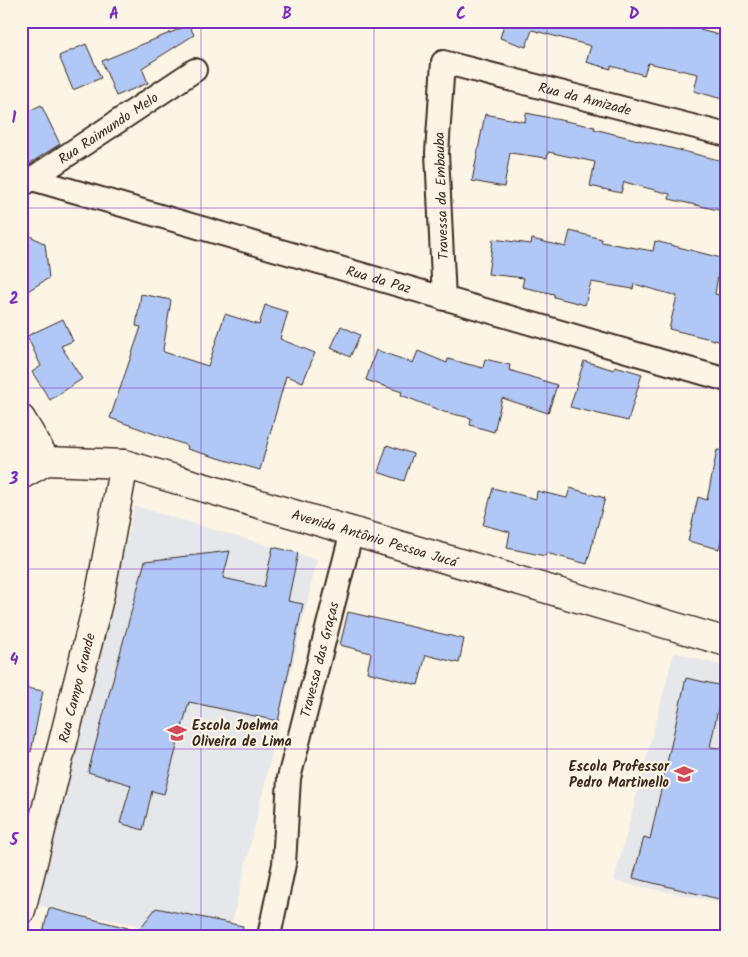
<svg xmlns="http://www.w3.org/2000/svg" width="748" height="957" viewBox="0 0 748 957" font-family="Kalam,sans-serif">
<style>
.built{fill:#e6e7ea}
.building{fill:#b1c7f5;stroke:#3b2a1e}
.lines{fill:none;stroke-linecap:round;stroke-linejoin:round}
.street-casing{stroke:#3b2a1e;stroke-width:26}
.secondary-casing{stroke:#3b2a1e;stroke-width:31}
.street{stroke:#fcf5e5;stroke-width:22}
.secondary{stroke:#fcf5e5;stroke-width:28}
.grid{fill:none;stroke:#7b2cbf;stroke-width:1;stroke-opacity:0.55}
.labels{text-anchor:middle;stroke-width:4.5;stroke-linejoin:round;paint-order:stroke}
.street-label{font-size:14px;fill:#3b2a1e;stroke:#fcf5e5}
.poi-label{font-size:14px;font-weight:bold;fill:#3b2a1e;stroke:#fcf5e5;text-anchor:start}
.neatline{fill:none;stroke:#7b2cbf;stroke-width:2}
.grid-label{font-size:16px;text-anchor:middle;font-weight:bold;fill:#7b2cbf}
</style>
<rect width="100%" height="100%" fill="#fcf5e5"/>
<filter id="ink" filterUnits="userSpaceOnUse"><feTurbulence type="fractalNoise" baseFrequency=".02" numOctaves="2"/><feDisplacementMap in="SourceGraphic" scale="10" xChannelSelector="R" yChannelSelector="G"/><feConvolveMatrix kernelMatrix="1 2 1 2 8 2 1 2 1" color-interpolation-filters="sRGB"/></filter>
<g filter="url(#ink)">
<g class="built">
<polygon points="135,506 317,560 229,936 137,936 136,925 35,905"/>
<polygon points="674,652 727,667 727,904 614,881"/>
</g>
<g class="building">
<polygon points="505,21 629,21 664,30 665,27 678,30 680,21 702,21 700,30 727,37 727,80 722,99 694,91 698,74 648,63 644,75 611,66 611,69 586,62 591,46 532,30 526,47 500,38"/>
<polygon points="189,25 194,35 142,68 148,83 116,96 102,61"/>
<polygon points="86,44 101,78 73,90 59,56"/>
<polygon points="41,105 60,144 21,169 21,115"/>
<polygon points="526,113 595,127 594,129 727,162 727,212 669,199 670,194 624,182 621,193 590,186 595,162 548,152 547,158 510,153 504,187 472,181 485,114 525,122"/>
<polygon points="21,231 45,244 49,278 21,295"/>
<polygon points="570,231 602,239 601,242 653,251 655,241 721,258 715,294 727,297 727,343 669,329 677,296 634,284 633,289 591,282 585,305 554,297 554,294 522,287 524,278 488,274 493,239 531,244 532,239 566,247"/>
<polygon points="141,294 171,300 163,350 164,352 208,366 225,314 259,325 265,305 288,312 280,339 315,353 303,382 286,376 260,470 187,449 188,446 110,418 141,327 136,326"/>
<polygon points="63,319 73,341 61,346 82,379 50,400 32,372 41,366 27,336"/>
<polygon points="341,326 360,335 350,357 331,348"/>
<polygon points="376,350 413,363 418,351 447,363 448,359 483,368 485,359 510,365 509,370 557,385 548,413 502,398 494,432 470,425 471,418 444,412 401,395 402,392 366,380"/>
<polygon points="584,361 614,370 615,366 642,374 628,421 570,407"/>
<polygon points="387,445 413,454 404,481 378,472"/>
<polygon points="717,450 727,451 727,517 719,549 688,541 698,497 707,500"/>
<polygon points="493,488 536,499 537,491 567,498 570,488 605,498 587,564 546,553 545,556 507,548 510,532 483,525"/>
<polygon points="273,547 298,553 288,601 303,604 278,721 189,702 164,794 152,791 143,830 120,823 131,785 88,772 145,561 230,551 223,578 264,587"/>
<polygon points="348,612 464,639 459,663 426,655 418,685 367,672 371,653 340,645"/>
<polygon points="686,678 723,686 710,747 727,749 727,901 633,878 644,837 650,839"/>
<polygon points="21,687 43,691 31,752 21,751"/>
<polygon points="49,908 128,928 127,936 42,936"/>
<polygon points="156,908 243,926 242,936 134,936"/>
</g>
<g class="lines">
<defs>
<g id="street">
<path id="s1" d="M32,179L727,380"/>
<path id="s2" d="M24,184L195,70"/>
<path id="s3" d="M444,299L437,153L443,62L727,135"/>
<path id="s4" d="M269,936L284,864L289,778L352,531"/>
</g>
<g id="secondary">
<polyline points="21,419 46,461"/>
<path id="s5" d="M21,475L46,461L124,464L727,642"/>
<path id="s6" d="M21,910L100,594L124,464"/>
</g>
</defs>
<use href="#street" class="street-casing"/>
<use href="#secondary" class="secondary-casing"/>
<use href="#street" class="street"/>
<use href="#secondary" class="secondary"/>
</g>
</g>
<path class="grid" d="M201,21V936M374,21V936M547,21V936M21,208H727M21,388H727M21,569H727M21,749H727"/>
<defs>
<symbol id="school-bare" viewBox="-9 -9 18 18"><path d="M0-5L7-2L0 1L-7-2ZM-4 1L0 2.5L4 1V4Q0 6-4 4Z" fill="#d1495b" stroke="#fcf5e5" stroke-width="2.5" paint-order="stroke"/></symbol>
</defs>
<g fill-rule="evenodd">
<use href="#school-bare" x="163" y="719" width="28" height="28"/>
<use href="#school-bare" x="670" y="760" width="28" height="28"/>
</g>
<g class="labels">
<g class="street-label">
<text dy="5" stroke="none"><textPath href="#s3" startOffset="384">Rua da Amizade</textPath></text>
<text dy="5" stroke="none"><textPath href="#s2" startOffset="101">Rua Raimundo Melo</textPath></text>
<text transform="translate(441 196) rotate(-92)" y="5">Travessa da Embauba</text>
<text dy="5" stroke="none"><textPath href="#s1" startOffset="361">Rua da Paz</textPath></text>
<text dy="5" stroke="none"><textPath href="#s5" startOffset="368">Avenida Antônio Pessoa Jucá</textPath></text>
<text dy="5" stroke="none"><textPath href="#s4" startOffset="282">Travessa das Graças</textPath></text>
<text dy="5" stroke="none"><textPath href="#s6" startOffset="229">Rua Campo Grande</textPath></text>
</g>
<g class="poi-label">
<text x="192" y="730">Escola Joelma<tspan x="192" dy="16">Oliveira de Lima</tspan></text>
<text x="669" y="771" text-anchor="end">Escola Professor<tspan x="669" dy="16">Pedro Martinello</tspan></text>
</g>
</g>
<rect width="748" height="957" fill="none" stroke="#fcf5e5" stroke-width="55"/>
<rect x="28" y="28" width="692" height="902" class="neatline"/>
<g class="grid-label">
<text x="114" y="19">A</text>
<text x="287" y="19">B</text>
<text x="461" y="19">C</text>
<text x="634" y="19">D</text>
<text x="14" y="123">1</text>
<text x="14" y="304">2</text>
<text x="14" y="484">3</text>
<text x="14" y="665">4</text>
<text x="14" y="845">5</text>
</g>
</svg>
